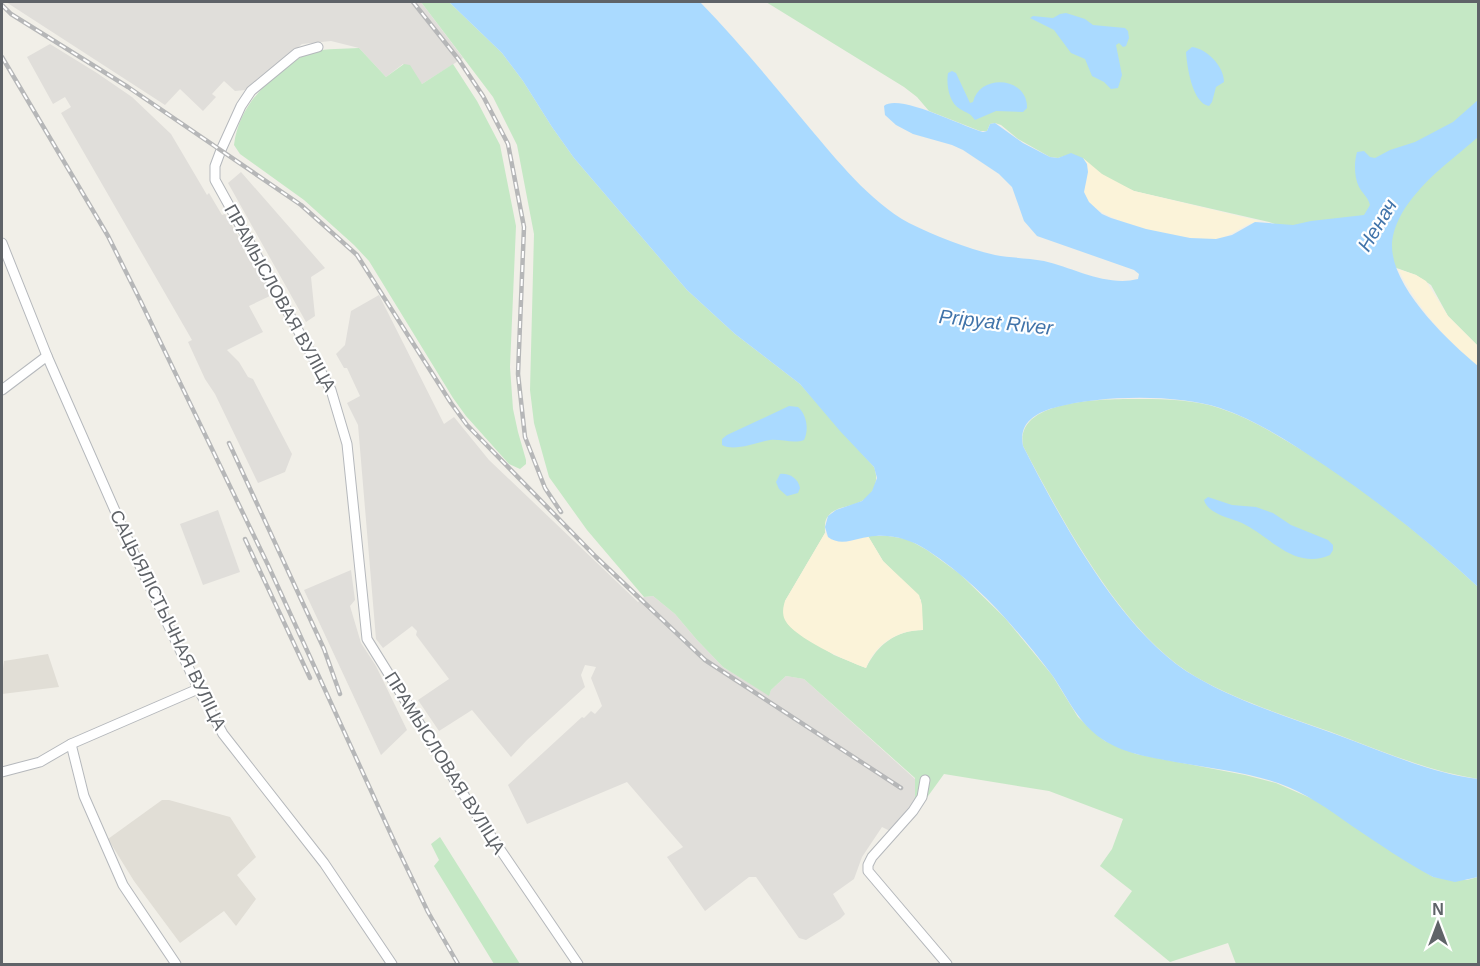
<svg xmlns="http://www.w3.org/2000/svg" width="1480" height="966" viewBox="0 0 1480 966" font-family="Arial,sans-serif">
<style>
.industrial{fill:#e0deda}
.education{fill:#e1ded6}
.green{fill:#c5e8c5}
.sand{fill:#fbf3d9}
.water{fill:#aadaff}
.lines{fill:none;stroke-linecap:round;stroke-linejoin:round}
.minor-casing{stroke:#b5b8bc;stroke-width:11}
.minor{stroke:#fff;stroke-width:9}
.rail-casing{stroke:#b6b7b8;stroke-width:4.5}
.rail{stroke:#fff;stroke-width:2;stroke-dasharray:7;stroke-linecap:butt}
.labels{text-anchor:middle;stroke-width:4.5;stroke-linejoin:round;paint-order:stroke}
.street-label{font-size:18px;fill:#5f6368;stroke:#fff}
.water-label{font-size:20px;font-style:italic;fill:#4174aa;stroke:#fff}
</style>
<rect width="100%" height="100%" fill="#f1efe8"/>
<g class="industrial">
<polygon points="6,2 421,2 463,58 422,84 403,64 386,77 359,48 331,41 302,44 245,90 235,91 224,81 212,94 216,97 203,111 180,89 165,105"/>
<polygon points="50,44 97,73 132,97 171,134 207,195 209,193 222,215 225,214 260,273 272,295 249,306 263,332 227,350 239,362 248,377 253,379 292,454 285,472 258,483 256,479 215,394 205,379 188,342 192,340 61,113 71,107 65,97 53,104 27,57"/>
<polygon points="241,172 325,268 311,277 315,316 306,322 228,183"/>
<polygon points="379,295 444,424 454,417 489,460 638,602 644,597 653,596 675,614 697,640 723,667 769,695 771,690 786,676 804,679 915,779 915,798 911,808 890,831 882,827 862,857 854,879 833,894 845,914 840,919 806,940 799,938 756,877 749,877 705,911 667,857 683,847 627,782 527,824 508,785 582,717 584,718 591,711 595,714 602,706 591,678 596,667 585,665 581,675 585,687 527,740 511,757 472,710 439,731 418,700 449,679 416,635 417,631 412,626 383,648 376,639 358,425 347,403 360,396 347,368 344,368 336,354 345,345 351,311"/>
<polygon points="218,510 240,572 203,585 180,524"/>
<polygon points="351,570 355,600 350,606 361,643 376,666 407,730 381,755 304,590"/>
</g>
<g class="education">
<polygon points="48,654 59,687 2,694 2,676 4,661"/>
<polygon points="162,800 169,800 230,817 256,857 237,875 256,899 236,926 224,911 180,943 134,881 108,839"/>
</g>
<g class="green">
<path d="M421,2H449L502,53L523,81L552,127L574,158L687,290L735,334L800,384L874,467C877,475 877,482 873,490C861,510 839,503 829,515C824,520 825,527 825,533L785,601L788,624L792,628L834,655L866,668C877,645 896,630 923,630L921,600L883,561L868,536H888L907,539L927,550L960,574L1005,618L1052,675L1078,717L1095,733L1105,741L1136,754L1245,775L1276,783L1315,800L1433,877L1467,880L1478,877V964H1236L1228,943L1170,962L1114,916L1132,891L1100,866L1112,849L1123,819L1049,791L944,774L918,810L911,808L915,797V778L804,679L786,676L771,690L769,696L723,667L697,640L675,614L653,596L644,597L587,530L549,477L534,423L530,390L534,234L517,145L493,97Z"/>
<polygon points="766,2 1478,2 1478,346 1448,316 1431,285 1416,275 1269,222 1134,191 1112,181 1071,154 1058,158 1050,157 1018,139 1001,125 995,123 990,124 987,131 980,131 929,111 917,97 904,87"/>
<path d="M359,48L386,77L404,64L410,65L422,84L453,64L477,101L500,145L516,226L510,367L513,409L518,432L526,460V464L520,469L509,464L466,416L453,398L369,261L354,245L304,200L240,154L234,145C238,112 259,88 284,69C293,62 302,55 313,52C327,48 344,49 359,48Z"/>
<path d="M1142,399C1168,399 1195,400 1219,408C1250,418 1277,435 1305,452C1367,491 1425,537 1478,587V779C1427,771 1379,750 1331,732C1286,716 1238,701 1196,677C1122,634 1062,520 1023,446C1014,397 1111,399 1142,399Z"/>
<polygon points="440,837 520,964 494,964 434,866 439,860 431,844"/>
</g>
<g class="sand">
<path d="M1083,158L1102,174L1134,191L1260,221C1244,223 1233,236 1217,239C1190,242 1101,224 1087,199C1081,189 1087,186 1087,177C1088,171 1084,164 1083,158Z"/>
<path d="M1398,269L1416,275L1426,281L1448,316L1478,346V366C1443,336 1419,310 1398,269Z"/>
<path d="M825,533L828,537L846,542L868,536L883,561L919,595L922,605L923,630C897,630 876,644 866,668C847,661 794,638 785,620C782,614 783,607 785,601Z"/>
</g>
<g class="water">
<path d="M449,2H700C738,41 773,84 808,126C837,160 869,201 909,223C935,236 966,248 995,255C1011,258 1028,258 1044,261C1074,268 1107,287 1138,279L1139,274L1134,270L1037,236L1024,221L1012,187L999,174L963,150L952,145L913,134L896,125L885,115L884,106C899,93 963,127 983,132L987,131L990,124L995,123L1023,143L1050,157L1058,158L1071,153L1083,158L1087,164L1088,172L1084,192L1089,202L1102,214L1111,218L1146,229L1190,238L1216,239L1232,235L1255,222L1293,225L1311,221L1364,215L1370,205C1368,197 1363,194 1359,187C1354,177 1354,162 1357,152L1364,151L1370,157L1375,158L1390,150L1415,142L1453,122L1478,100V137C1457,156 1432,173 1414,196C1403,209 1392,228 1392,246C1392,288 1448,341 1478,366V587C1430,542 1379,502 1324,465C1291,443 1258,421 1220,408C1178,394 1101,395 1057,407C1037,412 1018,422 1023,446C1061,520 1122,635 1196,677C1239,702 1288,717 1335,734C1382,751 1429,773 1478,779V877L1455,882L1433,877C1405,862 1379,844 1352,826C1328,809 1306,793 1278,783C1245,772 1209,768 1175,762C1150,757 1124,754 1102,739C1078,723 1068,698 1052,675C1016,628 977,582 927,550C911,540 895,535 876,536C860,536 842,548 828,537L825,527L828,516L836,510L862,501L872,491L877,478L874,467L840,431L800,384L735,334L687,290L574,158L552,127L523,81L502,53Z"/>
<polygon points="1066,13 1085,19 1093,25 1125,28 1128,31 1129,38 1126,46 1123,47 1119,43 1116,45 1122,75 1118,88 1111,89 1104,82 1092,76 1085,59 1071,53 1054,30 1030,18 1033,16 1053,18 1060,14"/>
<path d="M1192,47C1207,49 1224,66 1224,82L1216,87L1212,102L1209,106C1192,103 1187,66 1186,52Z"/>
<path d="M952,71L956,73L970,103L973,102C980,73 1028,77 1027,108L1023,112L996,111L975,120C969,112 968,114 960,109C949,103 946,84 948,73Z"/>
<path d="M789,406L798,407C807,415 809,430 804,440C794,444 782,439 770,440C756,442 735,452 722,445V439L727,435Z"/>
<path d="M780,474C789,473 798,478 800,488L798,493L787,496L779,489L776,482Z"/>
<path d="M1208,497L1232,505L1256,507L1273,513L1291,525L1328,540L1333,545V550L1330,555C1321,559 1312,560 1303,558C1280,553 1263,533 1242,523C1230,518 1208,514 1204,500Z"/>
</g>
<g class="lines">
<defs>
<g id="minor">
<polyline points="318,47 297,53 251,91 241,106 221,150 215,166 215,180 331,390 347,444 367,639 472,808 578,964"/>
<polyline points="2,243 47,356 131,547 201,694 223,734 324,863 392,964"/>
<polyline points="2,390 47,356"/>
<polyline points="71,744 84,796 123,885 176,964"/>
<polyline points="2,772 40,762 71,744 198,689"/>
<polyline points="925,780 922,797 913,811 872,857 868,865 868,871 947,964"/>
</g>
</defs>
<use href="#minor" class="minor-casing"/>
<use href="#minor" class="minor"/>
<defs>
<g id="rail">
<polyline points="413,2 459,60 483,96 508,144 524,227 518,374 525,437 545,488 561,512"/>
<polyline points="2,5 11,14 128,87 301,205 357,255 451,403 467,425 596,557 705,660 901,788"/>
<polyline points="2,57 108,236 141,302 268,565 394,841 428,912 458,964"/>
<polyline points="229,443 324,649 340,694"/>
<polyline points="245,539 310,678"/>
</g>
</defs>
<use href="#rail" class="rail-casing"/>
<use href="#rail" class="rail"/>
</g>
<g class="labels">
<g class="street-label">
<text transform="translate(280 298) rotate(61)" y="6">ПРАМЫСЛОВАЯ ВУЛІЦА</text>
<text transform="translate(168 620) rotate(64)" y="6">САЦЫЯЛІСТЫЧНАЯ ВУЛІЦА</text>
<text transform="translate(445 763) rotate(58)" y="6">ПРАМЫСЛОВАЯ ВУЛІЦА</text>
</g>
<g class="water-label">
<text transform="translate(1377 225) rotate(-59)" y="7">Ненач</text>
<text transform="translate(996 322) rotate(6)" y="7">Pripyat River</text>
</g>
</g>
<rect width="1480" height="966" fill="none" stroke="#5f6368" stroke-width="6"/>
<g transform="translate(1438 924)" stroke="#ffffff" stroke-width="4.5" paint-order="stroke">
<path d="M0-4.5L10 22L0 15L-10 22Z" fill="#5f6368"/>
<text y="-9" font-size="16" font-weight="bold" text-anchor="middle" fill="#5f6368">N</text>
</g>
</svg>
